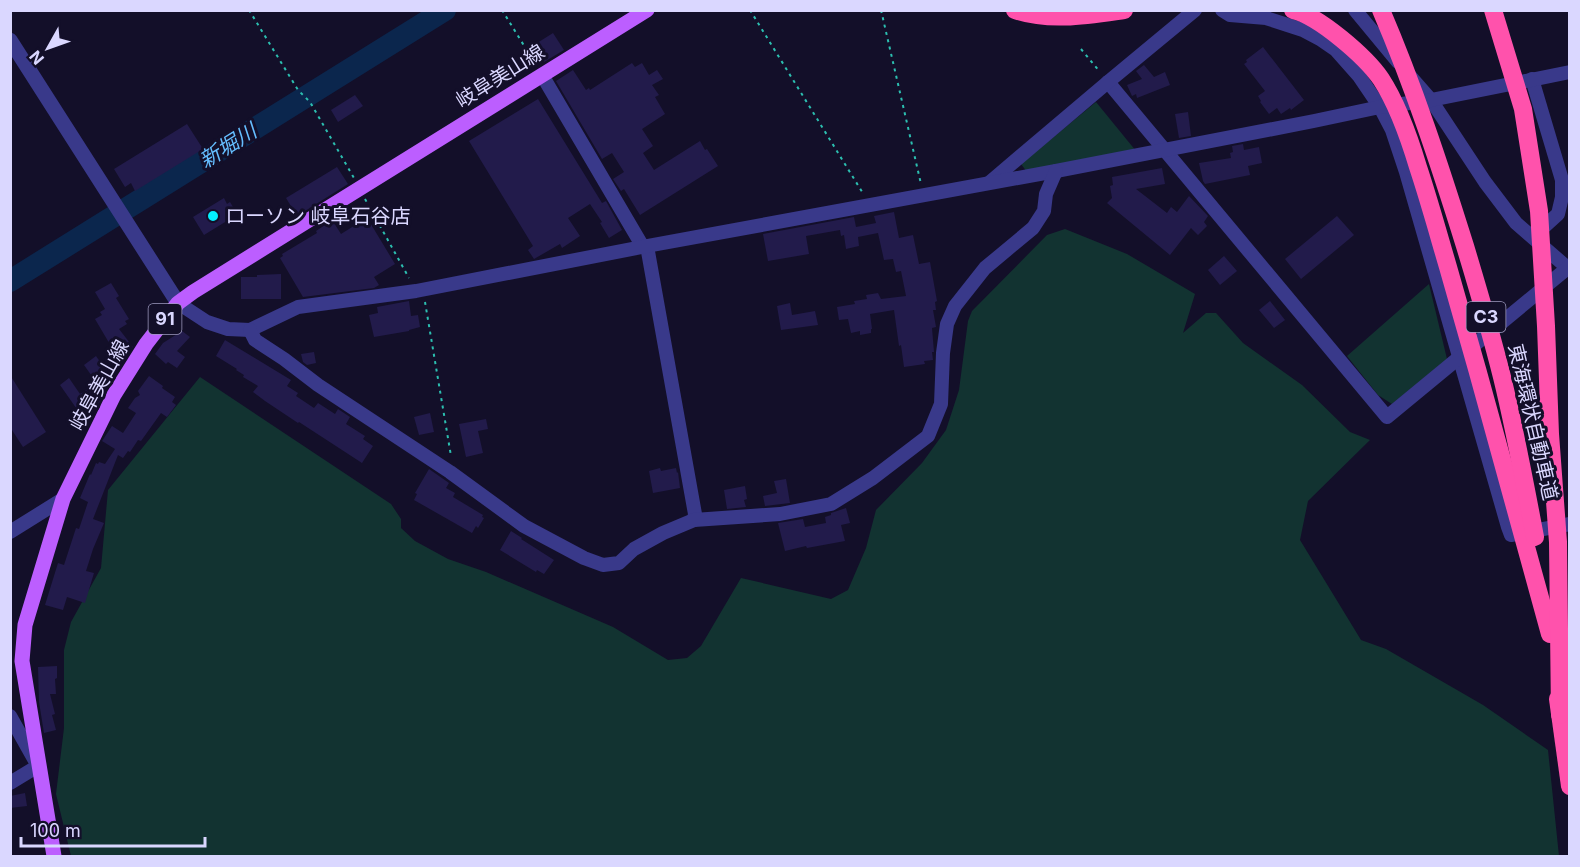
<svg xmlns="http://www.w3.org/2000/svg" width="1580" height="867" viewBox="0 0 1580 867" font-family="Inter,'Noto Sans JP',sans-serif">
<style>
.green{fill:#123331}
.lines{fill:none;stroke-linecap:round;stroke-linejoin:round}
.river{stroke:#0b264d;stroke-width:22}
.building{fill:#221b4b}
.path{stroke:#2cbfb0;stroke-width:2;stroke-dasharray:3 4.5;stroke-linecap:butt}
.minor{stroke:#39398a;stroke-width:14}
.tertiary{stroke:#39398a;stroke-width:15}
.primary{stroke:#bc5eff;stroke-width:15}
.motorway{stroke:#ff52ac;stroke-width:18}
.motorway-bridge{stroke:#ff52ac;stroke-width:18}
.poi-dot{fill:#03f0ff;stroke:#130f29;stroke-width:2}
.labels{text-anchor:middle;stroke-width:6;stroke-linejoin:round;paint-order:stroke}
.shield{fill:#130f29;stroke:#9e9bbf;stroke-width:1.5}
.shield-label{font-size:18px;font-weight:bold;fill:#dad7ff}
.street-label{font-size:20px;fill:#dad7ff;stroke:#130f29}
.poi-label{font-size:20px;fill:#dad7ff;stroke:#130f29;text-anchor:start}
.water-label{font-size:21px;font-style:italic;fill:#65beff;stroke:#130f29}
</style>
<rect width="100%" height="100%" fill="#130f29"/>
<g class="green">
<polygon points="1096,102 1136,151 1027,172 1021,164"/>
<polygon points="1065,229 1127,254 1195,294 1183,333 1206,313 1216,313 1243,343 1302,385 1350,432 1370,440 1308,501 1300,540 1361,640 1386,649 1483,705 1548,750 1559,856 71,856 56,794 64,728 64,650 71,622 101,568 108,490 200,377 391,504 401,519 401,528 415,541 448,559 486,572 613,627 668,660 687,658 701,646 741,578 831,599 848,590 866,548 876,510 922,463 946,430 959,390 968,321 972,311 1047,235"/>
<polygon points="1429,284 1447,359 1392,404 1378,395 1347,356"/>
</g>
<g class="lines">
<polyline class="river" points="10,281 445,10"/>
</g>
<g class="building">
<polygon points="553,33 564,50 544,62 534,45"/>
<polygon points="1263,47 1304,100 1291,110 1290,108 1281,114 1277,108 1269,114 1260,102 1261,101 1258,96 1265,91 1244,64 1247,62 1246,60"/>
<polygon points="632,63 635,67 642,63 649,75 657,70 663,79 652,85 659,95 655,97 665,114 642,129 653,146 643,153 654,170 700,141 705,150 707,149 718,166 640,215 624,189 621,191 613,179 624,172 612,153 602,159 556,81 573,70 586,90 589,88 590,90"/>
<polygon points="1144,65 1154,77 1165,72 1170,85 1137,98 1136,94 1132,96 1127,85 1142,79 1136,71"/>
<polygon points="355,95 363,106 338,122 331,110"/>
<polygon points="538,99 602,203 606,201 622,230 609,238 600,223 602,222 590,204 568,218 580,236 562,248 560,244 534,259 528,250 533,246 469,141"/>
<polygon points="1188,112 1191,136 1179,138 1175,114"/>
<polygon points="187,124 203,149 135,191 131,183 125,187 114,169"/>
<polygon points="1243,144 1244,150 1259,147 1262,163 1248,166 1250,175 1205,184 1203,181 1199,163 1231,158 1230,153 1233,152 1232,146"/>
<polygon points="337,167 348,184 297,216 286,198"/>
<polygon points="1162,168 1165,184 1136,189 1167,213 1171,207 1177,212 1189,196 1208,216 1204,222 1207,226 1198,235 1191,228 1170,255 1107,203 1112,198 1110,186 1113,185 1112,177"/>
<polygon points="224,198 227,204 230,202 236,212 229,217 230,219 204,235 193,217"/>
<polygon points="894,212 899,238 913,235 919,264 930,262 937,301 935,302 936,310 933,310 936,327 932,328 934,352 932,352 933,360 924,361 925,364 904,367 901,345 899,346 894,310 870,314 872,329 871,329 871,333 860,335 860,331 851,333 848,319 839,320 837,307 855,304 854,301 867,299 866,295 878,293 881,299 906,296 901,271 896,272 893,259 884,260 878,233 858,237 859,246 846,249 844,235 841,236 840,230 806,236 809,254 768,261 763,234 854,217 856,227 876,223 874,216"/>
<polygon points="1337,216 1354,235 1301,279 1285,259"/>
<polygon points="365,219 367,222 369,221 395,264 374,277 379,285 374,288 303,297 280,258 283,256 282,254 317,233 316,231 325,225 326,227 334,223 341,234"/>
<polygon points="1224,256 1237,271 1220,285 1208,270"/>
<polygon points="281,274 281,299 241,299 241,277 257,277 257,275"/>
<polygon points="111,283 119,296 116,298 129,319 125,321 127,324 119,329 133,347 118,358 95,319 102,315 100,312 105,309 95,292"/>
<polygon points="409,301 411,316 418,315 420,327 409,330 409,331 374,337 369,315 378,313 377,307"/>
<polygon points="1270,301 1285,320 1274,328 1259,310"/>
<polygon points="790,303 792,315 815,311 818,325 781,330 777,306"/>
<polygon points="182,331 190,337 177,351 185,357 177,368 168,362 166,364 155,354 163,343"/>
<polygon points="225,340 291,380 287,386 298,393 296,396 314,408 318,403 335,414 338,409 350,417 346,424 365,436 363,439 373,446 362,463 299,422 298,423 265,401 253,392 258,386 243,377 244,375 236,370 237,369 216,356"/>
<polygon points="314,352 316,363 307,365 303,362 301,354"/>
<polygon points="96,356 112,379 110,383 101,389 84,365"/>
<polygon points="10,375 46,432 23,447 10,427"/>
<polygon points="149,376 163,386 162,388 175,397 172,402 176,405 167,417 161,413 141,441 138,440 130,452 128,451 123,458 118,455 93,519 104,523 93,549 86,571 94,573 85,603 67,597 63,610 45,605 58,563 64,565 76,528 79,529 88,502 80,498 90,474 91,475 96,463 98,464 99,462 105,464 115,449 102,441 112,426 123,433 125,430 136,413 128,408 135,398 140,395 138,391"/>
<polygon points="69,378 80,394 94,385 102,397 99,399 100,401 99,403 81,415 60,385"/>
<polygon points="430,413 434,432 419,435 414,417"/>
<polygon points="486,419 488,429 478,431 483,453 466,457 459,424"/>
<polygon points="660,468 661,471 676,468 677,473 678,472 680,488 653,493 649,471"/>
<polygon points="429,469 449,483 446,488 455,493 453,497 483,515 482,517 484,518 478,528 476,526 472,533 414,500 417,494 415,493"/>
<polygon points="786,479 790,503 765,506 763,496 777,493 774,481"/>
<polygon points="745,486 747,499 744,500 746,507 727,509 724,490"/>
<polygon points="846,508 850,523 841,525 845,541 807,548 806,546 785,551 778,523 803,519 805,527 826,523 825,517 831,515 831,513"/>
<polygon points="511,531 522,538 521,539 554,560 544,574 537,570 536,572 500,550"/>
<polygon points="57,666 57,678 55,679 56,694 50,694 55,714 52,715 56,730 44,733 39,702 38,667"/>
<polygon points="25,793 27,806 10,808 10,796"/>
</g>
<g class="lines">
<g class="path">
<polyline points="249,10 298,90 310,102 354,178"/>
<polyline points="502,10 536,65"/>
<polyline points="750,10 864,195"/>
<polyline points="881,10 921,184"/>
<polyline points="1081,49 1100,72"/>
<polyline points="365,199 409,278"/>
<polyline points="425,302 451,456"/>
</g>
<g class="minor">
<polyline points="1222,10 1230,15 1266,18 1303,30 1320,39 1336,50 1359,76 1380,107 1392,130 1406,172 1508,527 1511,535 1570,524"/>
<polyline points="1355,10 1398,62"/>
<polyline points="542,75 643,247"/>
<polyline points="1410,76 1431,100 1485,182 1516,223 1570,270"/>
<polyline points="1532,79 1562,180 1562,197 1558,214 1536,234"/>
<polyline points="1108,82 1387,417 1570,266"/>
<polyline points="990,182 1108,82 1195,10"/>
<polyline points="647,246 695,514 694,520"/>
<polyline points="178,303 207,322 228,329 250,330 298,307 416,291 647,246 1056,171 1314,121 1380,107 1431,100 1570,72"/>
<polyline points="250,330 255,340 284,359 318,385 450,472 524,526 584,558 603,565 619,563 634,549 663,533 694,520 780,514 831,504 873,478 928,436 941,404 943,353 947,324 955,306 985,268 1033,228 1044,211 1046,194 1056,171"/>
<polyline points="10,532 63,499"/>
<polyline points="10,716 38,766 10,783"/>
</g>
<polyline class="tertiary" points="10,40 178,303"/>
<polyline class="primary" points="54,856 22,661 25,625 63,499 114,395 146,344 163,322 178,303 193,292 647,10"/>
<g class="motorway">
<path d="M1015,10C1049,22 1089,15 1124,10"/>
<polyline points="1558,699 1570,786"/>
</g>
<g class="motorway-bridge">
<path d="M1293,10C1319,16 1366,57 1381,79C1398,105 1409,137 1418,167C1429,200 1438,233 1448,267C1483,389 1517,511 1550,634"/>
<path d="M1381,10C1414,87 1440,166 1465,246C1478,289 1491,333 1502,377C1515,430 1525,484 1535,537"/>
<polyline points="1493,10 1523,109 1539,211 1546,326 1550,434 1558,542 1560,715"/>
</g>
</g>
<circle class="poi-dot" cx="213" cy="216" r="6"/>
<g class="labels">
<g class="shield">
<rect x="1466.5" y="302" width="39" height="30" rx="4.5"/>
<rect x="148.5" y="304" width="33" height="30" rx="4.5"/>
</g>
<g class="shield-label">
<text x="1486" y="323">C3</text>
<text x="165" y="325">91</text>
</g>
<g class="street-label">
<text transform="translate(500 76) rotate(-32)" y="7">岐阜美山線</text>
<text transform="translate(99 385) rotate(-61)" y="7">岐阜美山線</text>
<text transform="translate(1533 422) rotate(77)" y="7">東海環状自動車道</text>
</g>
<g class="poi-label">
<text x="225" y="223">ローソン 岐阜石谷店</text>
</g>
<g class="water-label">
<text transform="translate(228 146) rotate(-32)" y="7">新堀川</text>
</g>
</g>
<rect width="1580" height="867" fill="none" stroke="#dad7ff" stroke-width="24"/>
<g transform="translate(48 48) rotate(230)" stroke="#130f29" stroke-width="4.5" paint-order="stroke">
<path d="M0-4.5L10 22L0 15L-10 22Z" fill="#dad7ff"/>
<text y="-9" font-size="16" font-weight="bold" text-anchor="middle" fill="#dad7ff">N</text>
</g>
<path d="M21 837v9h184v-9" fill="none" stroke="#dad7ff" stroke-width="3"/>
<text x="30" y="837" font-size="18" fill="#dad7ff" stroke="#130f29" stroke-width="4.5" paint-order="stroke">100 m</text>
</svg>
